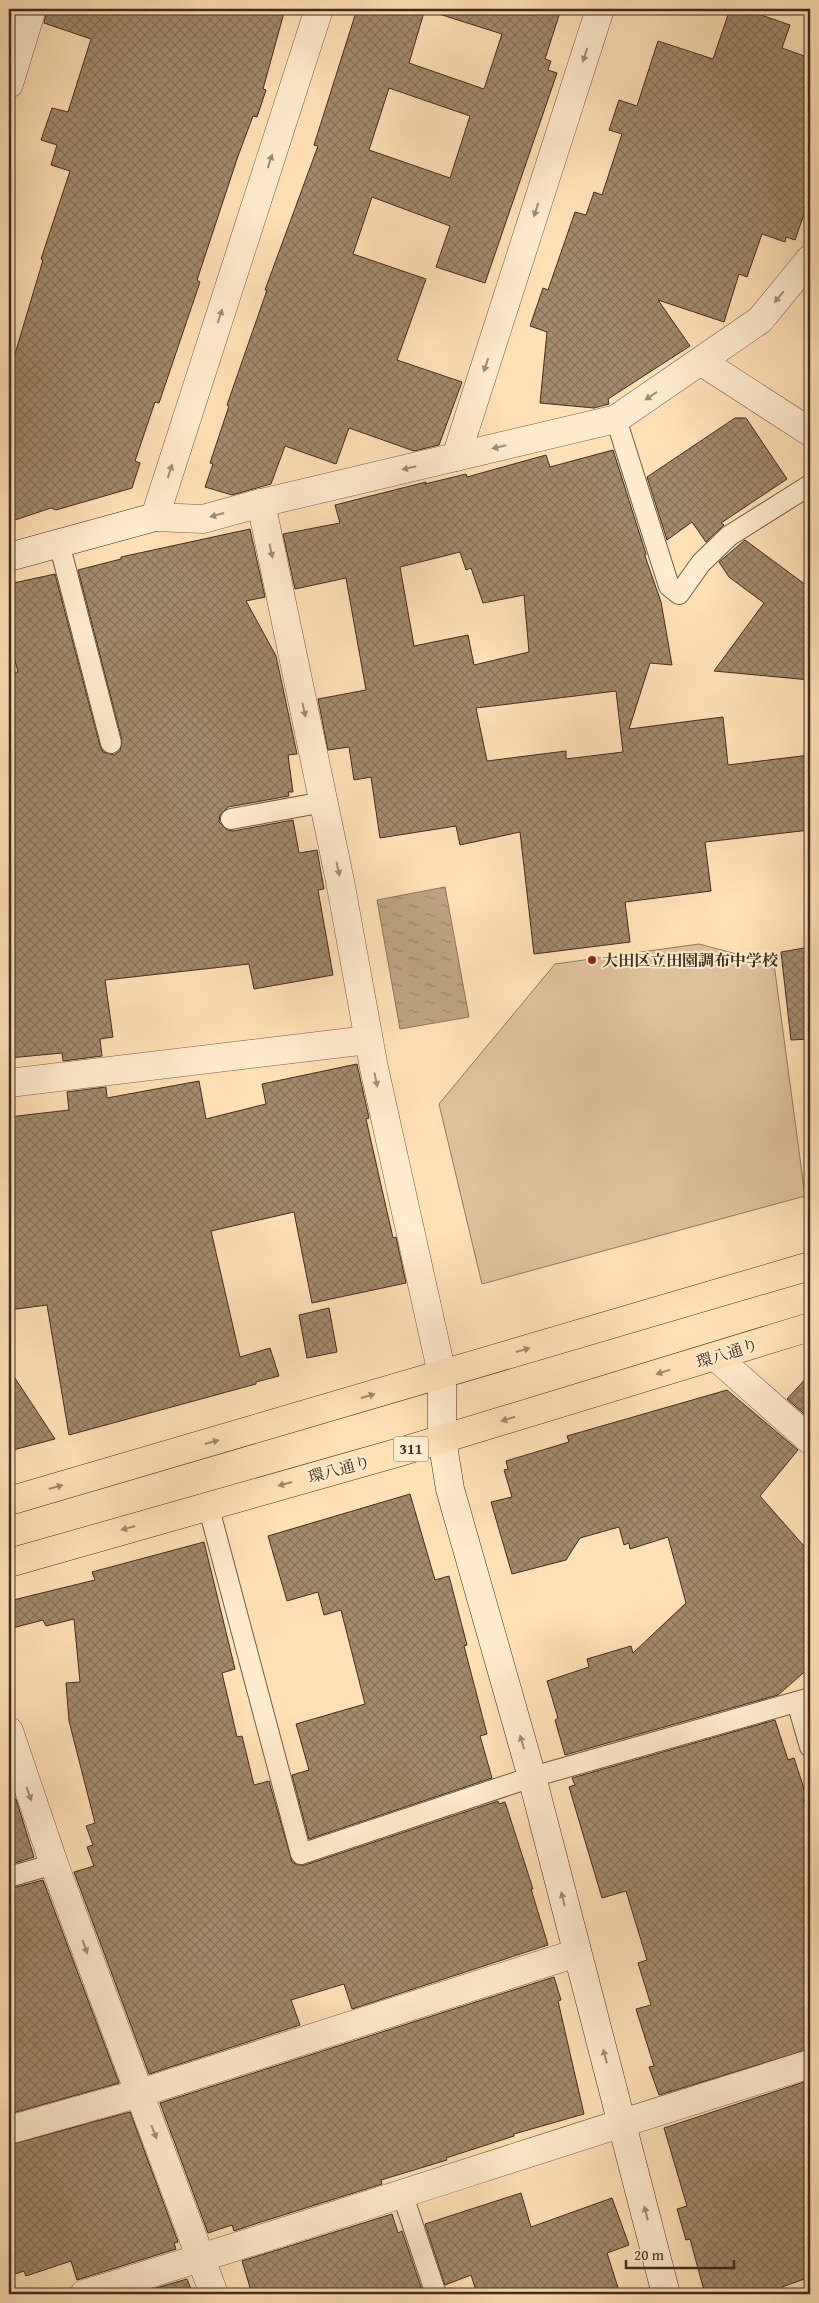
<svg xmlns="http://www.w3.org/2000/svg" width="819" height="2303" viewBox="0 0 819 2303" font-family="'Gentium Book Plus','Noto Serif JP',serif">
<style>
.green{fill:#dec29b;stroke:#8e785c}
.water{fill:url(#water-ripples);stroke:#8b745a}
.building{fill:url(#building-cross-hatch);stroke:#3f2d1e;fill-rule:evenodd}
.lines{fill:none;stroke-linecap:round;stroke-linejoin:round}
.lane-casing{stroke:#6f5a44;stroke-width:22}
.street-casing{stroke:#6f5a44;stroke-width:29}
.secondary-casing{stroke:#3f2d1e;stroke-width:29}
.primary-casing{stroke:#3f2d1e;stroke-width:29}
.lane{stroke:#ffeccf;stroke-width:20}
.street{stroke:#ffeccf;stroke-width:28}
.secondary{stroke:#ffeccf;stroke-width:28}
.primary{stroke:#ffe1b5;stroke-width:28}
.oneway{fill:#9f8c76}
.oneway2{fill:#9f876a}
.poi-dot{fill:#8f2418;stroke:#ffeccf;stroke-width:2}
.labels{text-anchor:middle;stroke-width:4;stroke-linejoin:round;paint-order:stroke}
.shield{fill:#ffeccf;stroke:#796653;stroke-width:1}
.shield-label{font-size:15px;font-weight:bold;fill:#3f2d1e}
.poi-label{font-size:16px;font-weight:bold;fill:#3f2d1e;stroke:#ffeccf;text-anchor:start}
.street-label{font-size:16px;fill:#3f2d1e;stroke:#ffeccf}
</style>
<defs>
<pattern id="water-ripples" width="26" height="14" patternUnits="userSpaceOnUse" patternTransform="scale(1.25)"><rect width="26" height="14" fill="#bea482"/><path d="M2 4q2-2 4 0t4 0M15 11q2-2 4 0t4 0" fill="none" stroke="#9c866a"/></pattern>
<pattern id="building-cross-hatch" width="8" height="8" patternUnits="userSpaceOnUse" patternTransform="scale(1.25)"><rect width="8" height="8" fill="#a38b6d"/><path d="M0 0l8 8M0 8l8-8" fill="none" stroke="#867259"/></pattern>
</defs>
<rect width="100%" height="100%" fill="#ffe1b5"/>
<filter id="stains"><feTurbulence type="fractalNoise" baseFrequency=".004" numOctaves="4"/><feColorMatrix values="0 0 0 0 .2 0 0 0 0 .09 0 0 0 0 .02 0 0 0 .5 -.17"/></filter>
<radialGradient id="worn" r=".72"><stop offset=".6" stop-color="#630" stop-opacity="0"/><stop offset="1" stop-color="#630" stop-opacity=".3"/></radialGradient>
<polygon class="green" points="699,944 774,964 805,1196 482,1284 439,1104 555,964"/>
<polygon class="water" points="445,887 469,1017 400,1029 377,900"/>
<g class="building">
<polygon points="47,9 285,9 263,89 266,90 257,117 253,116 238,156 197,280 200,282 159,403 155,402 135,461 140,463 132,488 56,510 51,508 9,522 9,374 43,260 41,259 70,171 51,165 57,145 41,140 52,108 68,112 91,39 44,23"/>
<path d="M357,9H425L409,63L484,89L502,34L442,15L443,9H561L545,59L551,61L548,70L557,73L485,283L436,267L450,226L372,197L353,254L426,279L397,360L462,382L439,445L414,451L349,428L336,464L285,446L271,484L232,495L205,487L213,464L210,463L229,406L227,405L267,290H265L318,146L314,145ZM389,88L470,116L450,178L369,150Z"/>
<polygon points="730,9 744,9 790,25 782,48 810,58 810,197 795,240 786,237 785,242 762,234 747,277 739,274 724,322 658,300 690,346 608,399 609,404 594,408 540,403 547,332 530,326 543,288 548,290 575,212 586,215 594,192 602,195 622,134 609,130 619,100 637,106 658,41 713,59"/>
<polygon points="735,418 746,418 787,479 721,523 724,525 706,542 692,522 667,540 647,477"/>
<path d="M613,450L646,554L645,556L661,602L672,665L650,663L629,729L723,717L728,765L810,755V830L705,842L711,891L625,902L630,942L534,954L520,832L460,845L456,826L380,838L371,777L354,780L349,747L328,750L318,699L366,690L346,578L295,589L283,534L340,523L335,505L426,482L425,484L466,474L467,477L546,455L550,467ZM460,552L466,570L471,568L483,603L524,595L529,652L474,665L468,635L414,646L400,567ZM616,691L623,752L566,759V751L487,761L476,708Z"/>
<polygon points="250,529 265,597 246,601 276,656 297,754 288,755 293,792 288,792 289,796 228,807 220,815 219,822 227,830 233,831 293,820 299,853 317,850 324,889 318,890 333,975 254,989 249,964 105,980 113,1037 100,1039 102,1056 63,1061 62,1053 9,1058 9,673 18,672 9,638 9,584 55,574 100,746 103,752 114,755 120,751 122,740 78,570 121,559 121,557"/>
<polygon points="745,540 810,588 810,680 714,671 764,603 729,577 719,562"/>
<polygon points="810,947 810,1039 791,1040 781,952"/>
<polygon points="357,1064 369,1118 366,1119 393,1238 396,1237 406,1283 312,1303 294,1212 211,1231 240,1357 270,1348 279,1376 256,1382 256,1384 69,1435 47,1305 9,1310 9,1117 69,1110 67,1092 106,1087 107,1098 199,1081 206,1119 266,1104 262,1084"/>
<polygon points="329,1308 337,1352 307,1358 299,1315"/>
<polygon points="9,1369 55,1439 9,1451"/>
<polygon points="810,1374 810,1419 787,1399"/>
<polygon points="727,1390 798,1450 760,1496 810,1553 810,1667 778,1695 565,1755 555,1720 558,1718 547,1681 589,1667 587,1659 631,1646 633,1653 686,1603 668,1537 630,1549 629,1543 624,1545 619,1527 580,1538 566,1560 512,1574 491,1502 512,1497 504,1470 508,1469 506,1461 569,1442 567,1436"/>
<polygon points="410,1494 435,1580 449,1576 467,1645 464,1646 487,1734 480,1736 492,1778 309,1839 292,1775 309,1770 296,1724 365,1704 341,1610 324,1615 318,1592 287,1601 268,1536"/>
<polygon points="204,1542 235,1669 222,1673 237,1737 242,1736 254,1785 269,1781 292,1862 298,1865 305,1865 498,1801 499,1804 505,1802 533,1889 531,1889 548,1945 352,2009 344,1984 291,2000 300,2025 149,2074 74,1872 94,1866 87,1847 93,1845 86,1826 95,1823 69,1721 66,1683 80,1682 74,1619 46,1626 43,1620 9,1629 9,1601 95,1580 92,1572"/>
<polygon points="775,1720 788,1760 794,1758 807,1798 803,1799 810,1821 810,2049 659,2095 649,2067 654,2066 636,2009 651,2005 638,1963 647,1960 626,1891 602,1898 569,1787 575,1785 572,1778"/>
<polygon points="16,1799 34,1857 9,1865 9,1800"/>
<polygon points="43,1880 119,2083 9,2114 9,1889"/>
<polygon points="554,1977 561,2000 558,2001 584,2114 514,2134 514,2136 446,2158 447,2160 381,2180 382,2184 261,2222 234,2231 232,2225 208,2233 160,2103"/>
<polygon points="810,2080 810,2277 782,2287 783,2294 705,2294 690,2239 686,2240 677,2209 687,2206 664,2128"/>
<polygon points="130,2112 178,2242 174,2243 176,2249 77,2280 71,2261 26,2276 24,2271 9,2276 9,2145"/>
<polygon points="521,2193 531,2227 612,2198 629,2245 607,2253 620,2294 477,2294 471,2275 445,2285 425,2224"/>
<polygon points="392,2214 398,2233 402,2231 423,2293 252,2294 242,2261"/>
<polygon points="187,2279 193,2294 136,2294 180,2281"/>
</g>
<g class="lines">
<defs>
<g id="lane">
<polyline points="616,419 669,586 679,594 701,563 729,536 810,485"/>
<polyline points="59,543 111,743"/>
<polyline points="231,819 324,802"/>
<polyline points="208,1505 301,1854 532,1777 810,1698"/>
<polyline points="797,1702 810,1747"/>
<polyline points="9,1877 54,1864"/>
<polyline points="402,2193 436,2294"/>
</g>
<g id="street">
<polyline points="319,9 155,517 203,519 261,503 616,419 760,320 810,259"/>
<polyline points="9,84 32,9"/>
<polyline points="702,362 810,432"/>
<polyline points="456,457 600,9"/>
<polyline points="261,503 340,881 374,1068 442,1374"/>
<polyline points="9,1083 368,1040"/>
<polyline points="716,1357 810,1440"/>
<polyline points="9,1731 54,1864 214,2294"/>
<polyline points="9,2130 140,2093 577,1953"/>
<path d="M84,2294C327,2220 567,2139 810,2064"/>
</g>
<g id="secondary">
<polyline points="9,557 155,517"/>
<polyline points="442,1374 442,1439 450,1489 532,1777 666,2294"/>
</g>
<g id="primary">
<polyline points="9,1501 810,1266"/>
<polyline points="9,1563 400,1452 810,1327"/>
</g>
</defs>
<use href="#lane" class="lane-casing"/>
<use href="#street" class="street-casing"/>
<use href="#secondary" class="secondary-casing"/>
<use href="#primary" class="primary-casing"/>
<use href="#lane" class="lane"/>
<use href="#street" class="street"/>
<use href="#secondary" class="secondary"/>
<use href="#primary" class="primary"/>
</g>
<defs><path id="oneway-solid" d="M-6-.8H1V-3.2L6.5 0L1 3.2V.8H-6Z" transform="scale(1.25)"/></defs>
<g class="oneway">
<use href="#oneway-solid" transform="translate(585 55) rotate(108)"/>
<use href="#oneway-solid" transform="translate(270 161) rotate(-72)"/>
<use href="#oneway-solid" transform="translate(536 210) rotate(108)"/>
<use href="#oneway-solid" transform="translate(779 297) rotate(130)"/>
<use href="#oneway-solid" transform="translate(220 316) rotate(-72)"/>
<use href="#oneway-solid" transform="translate(486 365) rotate(108)"/>
<use href="#oneway-solid" transform="translate(651 396) rotate(146)"/>
<use href="#oneway-solid" transform="translate(499 447) rotate(167)"/>
<use href="#oneway-solid" transform="translate(409 468) rotate(167)"/>
<use href="#oneway-solid" transform="translate(170 471) rotate(-72)"/>
<use href="#oneway-solid" transform="translate(217 515) rotate(165)"/>
<use href="#oneway-solid" transform="translate(271 551) rotate(78)"/>
<use href="#oneway-solid" transform="translate(304 710) rotate(78)"/>
<use href="#oneway-solid" transform="translate(338 869) rotate(78)"/>
<use href="#oneway-solid" transform="translate(376 1080) rotate(78)"/>
<use href="#oneway-solid" transform="translate(522 1742) rotate(-106)"/>
<use href="#oneway-solid" transform="translate(29 1794) rotate(70)"/>
<use href="#oneway-solid" transform="translate(563 1899) rotate(-104)"/>
<use href="#oneway-solid" transform="translate(85 1947) rotate(70)"/>
<use href="#oneway-solid" transform="translate(605 2056) rotate(-105)"/>
<use href="#oneway-solid" transform="translate(154 2132) rotate(69)"/>
<use href="#oneway-solid" transform="translate(646 2213) rotate(-104)"/>
</g>
<g class="oneway2">
<use href="#oneway-solid" transform="translate(523 1350) rotate(-16)"/>
<use href="#oneway-solid" transform="translate(663 1372) rotate(163)"/>
<use href="#oneway-solid" transform="translate(368 1396) rotate(-16)"/>
<use href="#oneway-solid" transform="translate(508 1419) rotate(163)"/>
<use href="#oneway-solid" transform="translate(212 1442) rotate(-16)"/>
<use href="#oneway-solid" transform="translate(285 1484) rotate(165)"/>
<use href="#oneway-solid" transform="translate(56 1487) rotate(-16)"/>
<use href="#oneway-solid" transform="translate(128 1528) rotate(164)"/>
</g>
<circle class="poi-dot" cx="592" cy="960" r="5"/>
<g class="labels">
<rect class="shield" x="393.5" y="1436.5" width="35" height="25" rx="4"/>
<g class="shield-label">
<text x="411" y="1454">311</text>
</g>
<g class="poi-label">
<text x="602" y="966">大田区立田園調布中学校</text>
</g>
<g class="street-label">
<text transform="translate(727 1353) rotate(-17)" y="6">環八通り</text>
<text transform="translate(339 1469) rotate(-15)" y="6">環八通り</text>
</g>
</g>
<rect width="819" height="2303" fill="none" stroke="#ffe1b5" stroke-width="30"/>
<rect x="10" y="10" width="799" height="2283" fill="none" stroke="#3f2d1e" stroke-width="2.5"/>
<rect x="15" y="15" width="789" height="2273" fill="none" stroke="#3f2d1e"/>
<path d="M626 2260v8h108v-8" fill="none" stroke="#3f2d1e" stroke-width="2.5"/>
<text x="634" y="2260" font-size="15" fill="#3f2d1e" stroke="#ffeccf" stroke-width="4" paint-order="stroke">20 m</text>
<rect width="100%" height="100%" filter="url(#stains)"/>
<rect width="100%" height="100%" fill="url(#worn)"/>
</svg>
